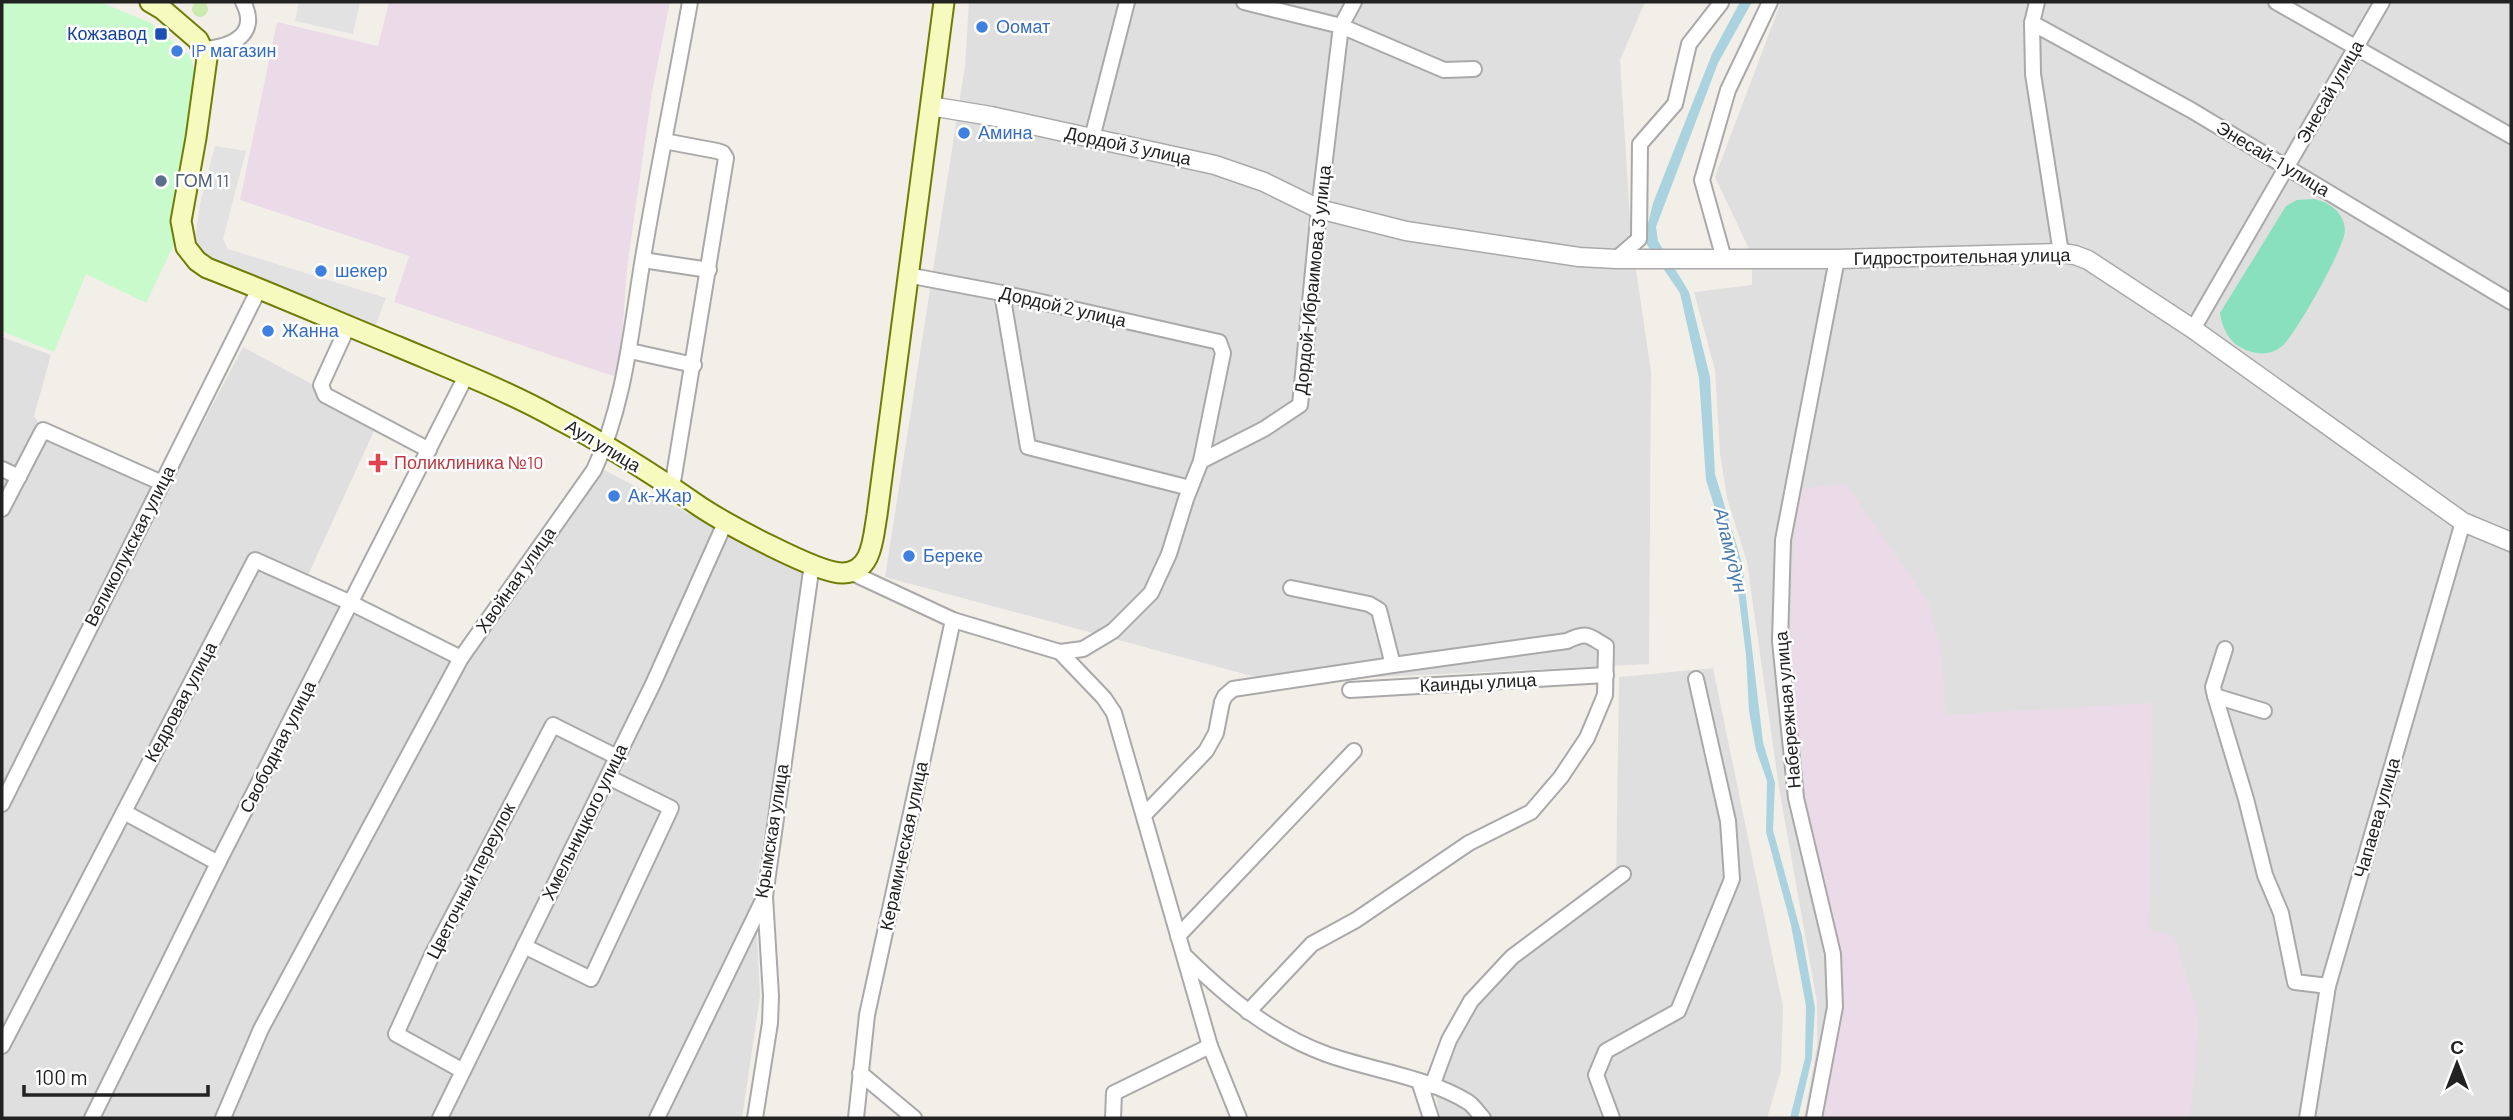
<svg xmlns="http://www.w3.org/2000/svg" width="2513" height="1120" viewBox="0 0 2513 1120" font-family="Barlow,sans-serif">
<style>
.residential{fill:#e0dfdf}
.industrial{fill:#ebdbe8}
.grass{fill:#cdebb0}
.park{fill:#c8facc}
.pitch{fill:#88e0be}
.parking{fill:#e2e2e2}
.water{fill:#aad3df}
.lines{fill:none;stroke-linecap:round;stroke-linejoin:round}
.minor-casing{stroke:#a9a9a9;stroke-width:18}
.tertiary-casing{stroke:#a9a9a9;stroke-width:21}
.secondary-casing{stroke:#707d05;stroke-width:23}
.minor{stroke:#fff;stroke-width:14}
.tertiary{stroke:#fff;stroke-width:18}
.secondary{stroke:#f7fabf;stroke-width:19}
.shop-dot{fill:#3f7fe0;stroke:#fff;stroke-width:2.5}
.transit-dot{fill:#1a4fb4;stroke:#fff;stroke-width:2.5}
.service-dot{fill:#5c6f8a;stroke:#fff;stroke-width:2.5}
.health-dot{fill:#e0444e;stroke:#fff;stroke-width:2.5}
.labels{text-anchor:middle;stroke-width:5;stroke-linejoin:round;paint-order:stroke}
.shop-label{font-size:18px;fill:#366cbe;stroke:#fff;text-anchor:start}
.transit-label{font-size:18px;fill:#164399;stroke:#fff;text-anchor:end}
.street-label{font-size:18px;fill:#222;stroke:#fff}
.service-label{font-size:18px;fill:#4e5e75;stroke:#fff;text-anchor:start}
.health-label{font-size:18px;fill:#be3a42;stroke:#fff;text-anchor:start}
.water-label{font-size:19px;font-style:italic;fill:#4a7aab;stroke:#fff}
</style>
<rect width="100%" height="100%" fill="#f2efe9"/>
<g class="residential">
<polygon points="969,2 1645,2 1620,60 1631,235 1651,372 1649,664 1274,682 885,577 965,66"/>
<polygon points="1781,2 2511,2 2511,1118 1804,1118 1817,1046 1817,1002 1779,788 1747,562 1727,498 1720,453 1715,370 1694,292 1752,285 1752,251 1777,249 1749,249 1715,177"/>
<polygon points="2,337 51,355 34,416 47,437 158,485 2,794"/>
<polygon points="243,347 379,420 308,575 470,659 604,470 806,574 755,892 760,996 742,1118 2,1118 2,813 106,607"/>
<polygon points="1713,668 1783,1007 1781,1071 1767,1118 1440,1118 1436,1097 1453,1038 1509,967 1616,888 1619,677"/>
</g>
<g class="industrial">
<polygon points="389,2 670,2 652,92 627,268 619,378 394,302 409,256 240,200 277,22 378,46"/>
<polygon points="1845,483 1928,601 1942,656 1945,715 2152,703 2149,929 2174,937 2199,1018 2190,1118 1820,1118 1833,1046 1822,883 1807,802 1790,665 1793,560 1799,489"/>
</g>
<circle class="grass" cx="200" cy="9" r="8"/>
<polygon class="park" points="2,2 100,2 151,23 191,57 195,76 191,117 171,214 175,242 146,303 86,274 54,352 2,331"/>
<path class="pitch" d="M2314,199C2329,202 2344,212 2345,230C2346,245 2294,338 2281,347C2270,355 2259,355 2246,350C2229,343 2223,330 2220,313L2286,206L2297,200Z"/>
<g class="parking">
<polygon points="299,2 360,2 353,34 295,21"/>
<polygon points="215,146 246,151 223,239 228,249 386,298 373,332 217,261 204,252 197,242 196,232 200,204"/>
</g>
<polygon class="water" points="1740,2 1752,2 1718,63 1656,227 1658,241 1689,292 1710,377 1715,474 1742,563 1763,742 1775,783 1773,830 1802,936 1815,1008 1812,1058 1798,1118 1790,1118 1805,1058 1806,1006 1791,925 1766,832 1767,781 1756,750 1749,711 1746,655 1736,575 1706,480 1699,378 1680,293 1647,245 1647,228 1653,203 1712,54"/>
<g class="lines">
<defs>
<g id="minor">
<polyline points="1244,2 1341,26 1444,70 1474,69"/>
<polyline points="2037,2 2032,23 2033,74 2061,253"/>
<polyline points="2276,2 2511,136"/>
<polyline points="2032,23 2191,110 2511,302"/>
<path d="M204,49C232,47 260,34 243,2"/>
<polyline points="1092,138 1127,2"/>
<polyline points="664,141 717,151 723,153 726,158 672,488"/>
<polyline points="1616,259 1639,239 1640,144 1675,104 1689,44 1721,3"/>
<polyline points="1724,259 1702,180 1728,90 1770,2"/>
<polyline points="643,260 709,270"/>
<polyline points="907,275 1002,293 1219,342 1223,353 1201,461"/>
<polyline points="1002,293 1028,447 1190,488"/>
<polyline points="348,326 321,385 325,395 429,450"/>
<polyline points="2193,329 2382,2"/>
<polyline points="630,351 694,365"/>
<polyline points="2,469 19,477"/>
<polyline points="2,509 43,430 162,483"/>
<polyline points="850,572 953,620 1060,652 1104,698 1114,713 1210,1046 1239,1118"/>
<polyline points="2225,649 2213,687 2215,696 2246,799 2265,875 2281,913 2295,982 2328,986"/>
<polyline points="1060,652 1083,649 1113,631 1151,593 1169,554 1186,499 1201,461 1264,429 1300,405 1319,209 1341,26 1354,2"/>
<polyline points="1350,690 1606,675"/>
<polyline points="2215,696 2264,711"/>
<polyline points="2,804 259,289"/>
<polyline points="124,812 218,863"/>
<polyline points="1145,814 1206,751 1216,733 1222,702 1225,696 1233,689 1393,665"/>
<polyline points="1178,936 1354,751"/>
<polyline points="524,946 591,979 671,808 608,777"/>
<path d="M1186,957C1227,997 1271,1034 1326,1054C1370,1070 1428,1077 1468,1102C1474,1106 1478,1113 1483,1118"/>
<path d="M1248,1012L1312,944L1356,920L1469,843L1531,812L1561,777L1587,738L1605,695L1606,646C1588,636 1588,631 1567,641L1393,665L1379,610L1369,604L1291,588"/>
<polyline points="2,1046 255,560 351,603 461,658"/>
<polyline points="463,1071 396,1034 432,955 553,725 617,757"/>
<polyline points="860,1073 914,1118"/>
<polyline points="1419,1081 1431,1118"/>
<polyline points="1432,1086 1449,1040 1471,1001 1512,957 1623,874"/>
<polyline points="92,1118 218,863 466,376"/>
<path d="M223,1118L261,1029L461,658L594,470C625,404 631,330 643,258C657,173 675,87 690,2"/>
<polyline points="440,1118 653,684 725,523"/>
<polyline points="657,1118 765,896 812,564"/>
<polyline points="755,1118 770,1023 771,996 765,897"/>
<polyline points="856,1118 867,1015 953,620"/>
<polyline points="1113,1118 1114,1093 1210,1046"/>
<polyline points="1612,1118 1596,1075 1606,1051 1678,1011 1732,879 1728,821 1696,679"/>
<polyline points="1814,1118 1835,1007 1833,954 1796,798 1780,641 1783,540 1837,259"/>
<polyline points="2307,1118 2328,986 2463,522"/>
</g>
<polyline id="tertiary" points="930,106 991,116 1215,165 1264,182 1319,209 1406,231 1579,257 1616,259 1837,259 2061,253 2075,255 2088,260 2193,329 2463,522 2511,542"/>
<path id="secondary" d="M150,2L162,9L198,40L207,58L196,138L181,221L186,247L197,261L207,268C272,293 335,321 399,347C451,369 505,390 554,417C604,443 653,474 699,506C723,522 818,574 843,573C873,572 873,537 877,515L944,2"/>
</defs>
<use href="#minor" class="minor-casing"/>
<use href="#tertiary" class="tertiary-casing"/>
<use href="#secondary" class="secondary-casing"/>
<use href="#minor" class="minor"/>
<use href="#tertiary" class="tertiary"/>
<use href="#secondary" class="secondary"/>
</g>
<g class="shop-dot">
<circle cx="982" cy="27" r="7"/>
<circle cx="177" cy="51" r="7"/>
<circle cx="964" cy="133" r="7"/>
<circle cx="321" cy="271" r="7"/>
<circle cx="268" cy="331" r="7"/>
<circle cx="614" cy="496" r="7"/>
<circle cx="909" cy="556" r="7"/>
</g>
<rect class="transit-dot" x="154" y="27" width="14" height="14" rx="3.5"/>
<circle class="service-dot" cx="161" cy="181" r="7"/>
<path class="health-dot" d="M374.5 452.5h7v7h7v7h-7v7h-7v-7h-7v-7h7z"/>
<g class="labels">
<g class="shop-label">
<text x="996" y="33">Оомат</text>
<text x="191" y="57">IP магазин</text>
<text x="978" y="139">Амина</text>
<text x="335" y="277">шекер</text>
<text x="282" y="337">Жанна</text>
<text x="628" y="502">Ак-Жар</text>
<text x="923" y="562">Береке</text>
</g>
<g class="transit-label">
<text x="147" y="40">Кожзавод</text>
</g>
<g class="street-label">
<text transform="translate(2330 92) rotate(-60)" y="6">Энесай улица</text>
<text transform="translate(1128 146) rotate(12)" y="6">Дордой 3 улица</text>
<text transform="translate(2273 159) rotate(31)" y="6">Энесай-1 улица</text>
<text transform="translate(1962 257) rotate(-1)" y="6">Гидростроительная улица</text>
<text transform="translate(1313 280) rotate(-84)" y="6">Дордой-Ибраимова 3 улица</text>
<text transform="translate(1063 307) rotate(13)" y="6">Дордой 2 улица</text>
<text transform="translate(603 446) rotate(31)" y="6">Аул улица</text>
<text transform="translate(130 546) rotate(-63)" y="6">Великолукская улица</text>
<text transform="translate(516 580) rotate(-55)" y="6">Хвойная улица</text>
<text transform="translate(1478 683) rotate(-3)" y="6">Каинды улица</text>
<text transform="translate(181 702) rotate(-62)" y="6">Кедровая улица</text>
<text transform="translate(1788 710) rotate(-95)" y="6">Набережная улица</text>
<text transform="translate(278 747) rotate(-63)" y="6">Свободная улица</text>
<text transform="translate(2377 818) rotate(-74)" y="6">Чапаева улица</text>
<text transform="translate(585 822) rotate(-64)" y="6">Хмельницкого улица</text>
<text transform="translate(772 831) rotate(-81)" y="6">Крымская улица</text>
<text transform="translate(904 846) rotate(-78)" y="6">Керамическая улица</text>
<text transform="translate(471 881) rotate(-63)" y="6">Цветочный переулок</text>
</g>
<g class="service-label">
<text x="175" y="187">ГОМ 11</text>
</g>
<g class="health-label">
<text x="394" y="469">Поликлиника №10</text>
</g>
<g class="water-label">
<text transform="translate(1731 550) rotate(76)" y="7">Аламүдүн</text>
</g>
</g>
<rect width="2513" height="1120" fill="none" stroke="#222222" stroke-width="7"/>
<g transform="translate(2457 1064)" stroke="#ffffff" stroke-width="5" paint-order="stroke">
<path d="M0-5L12 26L0 18L-12 26Z" fill="#222222"/>
<text y="-10" font-size="19" font-weight="bold" text-anchor="middle" fill="#222222">С</text>
</g>
<path d="M24 1085v10h184v-10" fill="none" stroke="#222222" stroke-width="3.5"/>
<text x="35" y="1085" font-size="21" fill="#222222" stroke="#ffffff" stroke-width="5" paint-order="stroke">100 m</text>
</svg>
